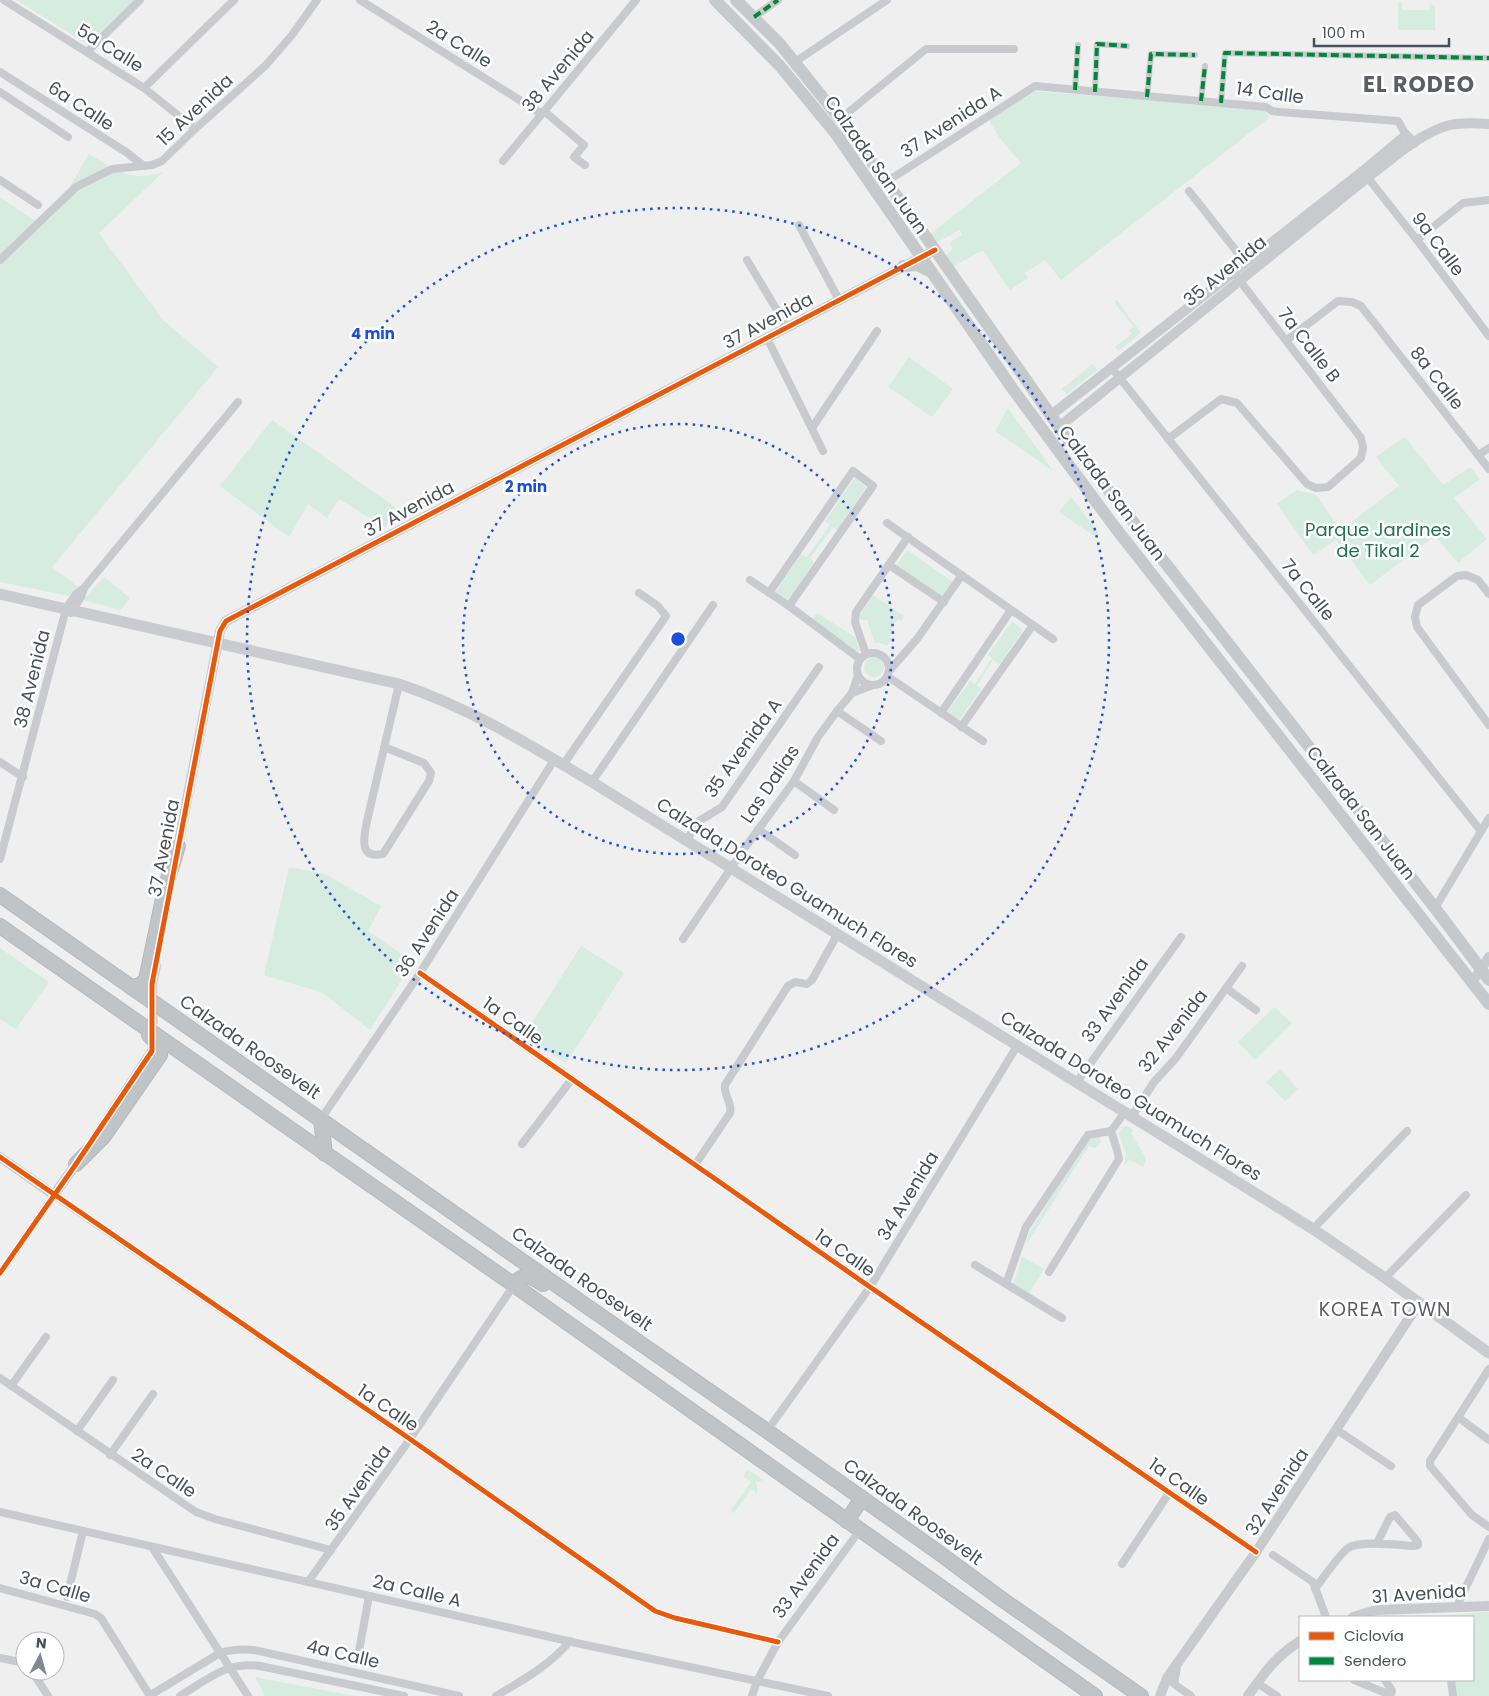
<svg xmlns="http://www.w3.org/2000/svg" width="1489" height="1696" viewBox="0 0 1489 1696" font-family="Poppins,sans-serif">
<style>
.green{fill:#d6ece0}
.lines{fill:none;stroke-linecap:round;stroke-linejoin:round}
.tertiary-tunnel{stroke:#cecfd1;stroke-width:10;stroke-dasharray:10 5;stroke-linecap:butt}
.trunk-casing{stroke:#b5b9be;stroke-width:16}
.pedestrian{stroke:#c9cacd;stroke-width:6}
.minor{stroke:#c9cacd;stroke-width:8}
.tertiary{stroke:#c9cacd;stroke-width:10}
.secondary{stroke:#cacbce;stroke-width:11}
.primary{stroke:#c6c9cb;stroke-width:12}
.trunk{stroke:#c0c4c7;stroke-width:14}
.quiet{stroke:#00873e;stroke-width:4;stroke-dasharray:8 4;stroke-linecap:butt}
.cycleway-casing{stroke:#fff;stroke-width:8}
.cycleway{stroke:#e8590c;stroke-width:5}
.ring{fill:none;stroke:#1d4ed8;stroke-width:2.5;stroke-dasharray:2.5 5}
.labels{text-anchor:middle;stroke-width:5;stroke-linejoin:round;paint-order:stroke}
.street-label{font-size:18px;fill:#485059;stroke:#fff}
.park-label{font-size:18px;fill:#22724f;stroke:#fff}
.neighbourhood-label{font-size:19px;letter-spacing:1px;fill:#5b5e62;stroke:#fff}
.district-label{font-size:22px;font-weight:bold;letter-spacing:1px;fill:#5b5e62;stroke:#fff}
.centre{fill:#1d4ed8;stroke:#fff;stroke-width:2.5}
.ring-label{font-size:15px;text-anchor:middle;font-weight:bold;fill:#1d4ed8;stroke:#fff;stroke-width:5;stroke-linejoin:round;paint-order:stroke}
</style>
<rect width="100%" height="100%" fill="#efefef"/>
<g class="green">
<polygon points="17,0 135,0 88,45"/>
<polygon points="1398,3 1402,3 1402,10 1429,10 1430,4 1435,5 1435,30 1398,30"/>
<polygon points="1034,91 1263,109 1270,117 1061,280 1045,260 1025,273 1028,278 1010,290 983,250 952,267 945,256 953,249 949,243 962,235 960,230 936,243 930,234 1021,163 999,137 989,120"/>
<path d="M89,154C116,170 131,183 163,172L99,233L163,320L218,367L52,567L78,587L69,596L0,582V197L35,221L44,222L52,217Z"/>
<polygon points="1117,300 1141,333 1118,351 1115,347 1132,334 1129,330 1134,327 1114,302"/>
<polygon points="909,357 953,389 932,417 888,387"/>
<polygon points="1093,364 1097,370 1067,394 1062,389"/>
<polygon points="1008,408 1053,471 995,431"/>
<polygon points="272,420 405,514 384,527 339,499 327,518 308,504 289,537 220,486"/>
<polygon points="1405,437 1443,485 1470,467 1480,479 1454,498 1487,539 1458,563 1435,536 1370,585 1336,540 1313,555 1277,504 1297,490 1316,495 1341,530 1399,486 1376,457"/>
<polygon points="855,478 866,487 838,530 833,527 810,558 814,562 787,602 775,593 801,554 807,557 830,525 825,521"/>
<polygon points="1071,497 1098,532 1097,538 1059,512"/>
<polygon points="907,550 953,582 943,598 896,566"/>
<polygon points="104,577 130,598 121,610 83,600"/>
<polygon points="873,595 904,616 901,621 898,619 891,628 894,631 889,637 892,639 887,646 881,643 875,643 867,620 861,620 859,616"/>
<polygon points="817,613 855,637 860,651 856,653 852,651 839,638 812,620"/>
<polygon points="1012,621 1023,630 1000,664 993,660 977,685 981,689 958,722 946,714 970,681 975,684 992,658 988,655"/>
<circle cx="874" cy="667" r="10"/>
<polygon points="289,867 325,874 381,906 368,931 413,962 370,1030 323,993 264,975"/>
<polygon points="581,946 624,973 566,1063 524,1035"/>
<polygon points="0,948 49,982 16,1029 0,1019"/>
<polygon points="1274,1007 1292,1023 1255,1060 1238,1042"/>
<polygon points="1280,1069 1298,1089 1285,1101 1266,1082"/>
<polygon points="1127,1126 1133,1130 1131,1134 1145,1156 1146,1160 1143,1167 1129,1160 1124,1165 1126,1155 1119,1133 1122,1127"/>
<polygon points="1099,1136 1101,1141 1096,1148 1089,1146 1025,1246 1029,1233 1087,1141"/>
<polygon points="1022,1257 1044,1269 1028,1295 1015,1288 1013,1284"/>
<polygon points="747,1469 763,1480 758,1482 755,1480 757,1484 757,1493 751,1489 734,1513 730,1511 751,1482 744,1477"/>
<polygon points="1489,1612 1489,1696 1454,1696 1455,1680 1473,1680 1473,1617 1448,1617 1448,1615"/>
<polygon points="255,1677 354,1696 265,1696"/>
</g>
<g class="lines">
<polyline class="tertiary-tunnel" points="152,984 153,1036"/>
<defs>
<g id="trunk">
<polyline points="0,895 585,1305 767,1431 935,1550 1003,1600 1141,1696"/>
<polyline points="0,926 514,1285 1095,1696"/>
<polyline points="131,987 140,985 146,980 165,889 178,846"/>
<polyline points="321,1119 325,1154"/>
<path d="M76,1164L104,1136L160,1055C161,1046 155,1041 149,1035"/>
<path d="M514,1285C524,1271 531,1276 543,1284"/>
<polyline points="847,1521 862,1498"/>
</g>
</defs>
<use href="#trunk" class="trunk-casing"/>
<g class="pedestrian">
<polyline points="1075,90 1078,45"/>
<polyline points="1095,92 1097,44 1127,46"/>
<polyline points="1147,97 1151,54 1195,55"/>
<polyline points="1201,101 1205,66"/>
<polyline points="1221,103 1225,53 1489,58"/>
</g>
<g class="minor">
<polyline points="4,0 144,88 195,129"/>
<polyline points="360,0 542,114"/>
<polyline points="754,17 778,0"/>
<polyline points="87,52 140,0"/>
<polyline points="795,62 887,0"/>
<polyline points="0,72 126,152 144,166"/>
<polyline points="144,88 234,0"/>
<polyline points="0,92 68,137"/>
<polyline points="544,111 584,145 574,157 585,165"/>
<polyline points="840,119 926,49 1014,49"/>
<polyline points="503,161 636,0"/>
<polyline points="1364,173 1417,240 1489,336"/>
<polyline points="0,180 38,205"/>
<polyline points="886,182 1035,86 1266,107 1272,111 1280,112 1398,121 1406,135"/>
<polyline points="1189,191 1245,262"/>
<polyline points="799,225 839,300"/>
<polyline points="1417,240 1463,203 1489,200"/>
<polyline points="0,260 76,187 112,169 152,165 162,161 195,129 266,65 292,35 317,0"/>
<polyline points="747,260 787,327"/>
<polyline points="767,338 823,451"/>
<polyline points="1287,340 1338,301 1352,302 1361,306 1489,469"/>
<polyline points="1111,367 1481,831"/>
<polyline points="812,428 877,331"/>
<polyline points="1168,439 1221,399 1237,403 1307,484 1316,488 1328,487 1361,458 1363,447 1361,438 1237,277"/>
<polyline points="1478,455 1489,448"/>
<polyline points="887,523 1053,639"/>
<polyline points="889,565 944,602"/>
<polyline points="750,580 789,606 860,659"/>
<polyline points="769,593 853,471 873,486 789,606"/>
<polyline points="1489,594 1478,580 1466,575 1457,576 1418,605 1415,617 1417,627 1489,725"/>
<polyline points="71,613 81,597 84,588"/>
<circle cx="873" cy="669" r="16"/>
<polyline points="866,654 855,622 856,612 908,537"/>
<polyline points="889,671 917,639 962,575"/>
<polyline points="887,676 983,741"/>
<polyline points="852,693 873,685"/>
<polyline points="837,711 881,741"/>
<polyline points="941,713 1011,610"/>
<polyline points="961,727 1033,625"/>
<path d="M384,747L424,763L431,773L429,781L383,854C358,859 364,837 367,821L399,684"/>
<polyline points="0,762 23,777"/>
<polyline points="563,765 666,616 658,606 639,593"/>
<polyline points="794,781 834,810"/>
<polyline points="592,782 713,605"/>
<polyline points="758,829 795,855"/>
<polyline points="686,841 699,821 722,807 819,667"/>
<polyline points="0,859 66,609 76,594 84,588 238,402"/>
<polyline points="1435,908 1489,818"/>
<polyline points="683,939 744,849 794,781 818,737 837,711 852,693 858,675"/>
<polyline points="420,973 870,1287 1256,1552"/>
<polyline points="1226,988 1256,1010"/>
<polyline points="1077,1082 1181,937"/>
<polyline points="1132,1116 1154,1082 1176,1058 1242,966"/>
<polyline points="321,1119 420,973 554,760"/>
<polyline points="1111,1131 1125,1112"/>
<polyline points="522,1144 572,1079"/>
<path d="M695,1165L730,1113C733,1103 723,1095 725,1085L788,986L795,982L807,984L812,980L837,935"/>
<polyline points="1313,1229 1407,1131"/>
<polyline points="975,1265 1062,1318"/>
<polyline points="1049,1272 1119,1159 1117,1150 1111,1131"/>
<polyline points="0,1273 54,1195 410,1439 655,1611 675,1618 778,1642"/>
<polyline points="1385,1278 1466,1195"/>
<polyline points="1006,1284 1026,1227 1088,1135 1111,1131"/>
<polyline points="1489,1369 1430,1461 1430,1466 1472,1515 1489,1527"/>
<polyline points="0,1378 196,1512 215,1519 331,1550"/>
<polyline points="11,1386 46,1337"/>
<polyline points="1459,1418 1489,1440"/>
<polyline points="1337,1430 1391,1466"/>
<polyline points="77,1431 113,1380"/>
<polyline points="767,1431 870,1287 1017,1046"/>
<polyline points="110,1455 153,1394"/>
<polyline points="0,1512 581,1644 828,1696"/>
<polyline points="152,1547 248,1696"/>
<polyline points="1273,1555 1313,1582 1326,1617"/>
<polyline points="1122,1564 1169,1493"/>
<polyline points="308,1582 410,1439 514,1285"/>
<polyline points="0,1588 95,1614 101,1618 150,1696"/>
<path d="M1315,1589C1323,1578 1338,1556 1348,1548C1359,1540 1400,1545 1414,1546L1418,1545V1542L1395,1515L1390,1517L1377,1543"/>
<polyline points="67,1597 83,1531"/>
<polyline points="1457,1606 1489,1539"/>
<polyline points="0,1658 20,1662 25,1665"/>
<polyline points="357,1662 369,1596"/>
<polyline points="1177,1667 1174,1684 1191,1696"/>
<polyline points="32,1671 48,1696"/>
<polyline points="1354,1680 1388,1694 1391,1694 1392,1691 1385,1680"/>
<polyline points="1451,1680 1453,1696"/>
<polyline points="1257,1683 1277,1696"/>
<path d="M149,1696L220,1653C232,1649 242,1649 254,1650L459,1696"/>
<path d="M180,1696C207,1680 226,1661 260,1666L404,1696"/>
<path d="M496,1696C523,1680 550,1665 570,1641"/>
<polyline points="752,1696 757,1681 778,1642 860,1530"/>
</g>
<g class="tertiary">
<polyline points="1050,416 1363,171 1406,135 1414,143"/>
<path d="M1059,427L1368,177C1393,159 1419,133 1450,125C1463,122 1476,123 1489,124"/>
<polyline points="177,851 220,631 226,621 935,250"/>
<polyline points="1472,982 1489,957"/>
<polyline points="152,984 156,966"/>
<polyline points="92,1142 152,1051"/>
<polyline points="0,1157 54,1195 79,1160"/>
<polyline points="1353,1617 1376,1610 1489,1606"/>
<polyline points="1160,1696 1167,1678 1256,1552 1419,1303"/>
<path d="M1248,1696C1265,1672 1275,1657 1300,1641"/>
</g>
<path class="secondary" d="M0,594L399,684C468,707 530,745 592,782L1313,1229L1385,1278L1489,1353"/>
<g class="primary">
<polyline points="715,0 780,66 836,134 1012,388 1114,526 1489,1004"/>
<polyline points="736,0 780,44 840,119 905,207 1059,427 1435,908 1489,980"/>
<polyline points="903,266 917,265 929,271"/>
</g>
<use href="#trunk" class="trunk"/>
<g class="quiet">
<polyline points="754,17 778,0"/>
<polyline points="1075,90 1078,45"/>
<polyline points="1095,92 1097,44 1127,46"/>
<polyline points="1147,97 1151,54 1195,55"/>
<polyline points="1201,101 1205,66"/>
<polyline points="1221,103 1225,53 1489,58"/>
</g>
<defs>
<g id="cycleway">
<polyline points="420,973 870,1287 1256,1552"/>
<polyline points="0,1157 410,1439 655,1611 675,1618 778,1642"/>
<polyline points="0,1273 76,1164 152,1051 152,984 220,631 226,621 935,250"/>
</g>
</defs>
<use href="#cycleway" class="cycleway-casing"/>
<use href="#cycleway" class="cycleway"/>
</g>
<g class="ring">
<circle cx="678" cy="639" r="215"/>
<circle cx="678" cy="639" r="431"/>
</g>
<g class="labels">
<g class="street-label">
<text transform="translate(459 44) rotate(32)" y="6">2a Calle</text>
<text transform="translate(110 48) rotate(32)" y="6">5a Calle</text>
<text transform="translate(558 71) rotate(-50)" y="6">38 Avenida</text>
<text transform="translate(1270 93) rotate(8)" y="6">14 Calle</text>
<text transform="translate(81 106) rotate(33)" y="6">6a Calle</text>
<text transform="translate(195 110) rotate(-43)" y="6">15 Avenida</text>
<text transform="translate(951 122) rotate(-33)" y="6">37 Avenida A</text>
<text transform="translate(876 165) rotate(55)" y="6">Calzada San Juan</text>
<text transform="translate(1438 244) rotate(53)" y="6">9a Calle</text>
<text transform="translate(1225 271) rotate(-39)" y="6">35 Avenida</text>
<text transform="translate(768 321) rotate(-28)" y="6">37 Avenida</text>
<text transform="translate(1309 345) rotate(52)" y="6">7a Calle B</text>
<text transform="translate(1437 378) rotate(52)" y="6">8a Calle</text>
<text transform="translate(1112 493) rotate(53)" y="6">Calzada San Juan</text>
<text transform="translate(409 509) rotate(-28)" y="6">37 Avenida</text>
<text transform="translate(1308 590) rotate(51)" y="6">7a Calle</text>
<text transform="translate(32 679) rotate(-76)" y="6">38 Avenida</text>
<text transform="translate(743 748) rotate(-54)" y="6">35 Avenida A</text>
<text transform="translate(770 784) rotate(-56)" y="6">Las Dalias</text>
<text transform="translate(1361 813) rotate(52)" y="6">Calzada San Juan</text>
<text transform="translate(164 848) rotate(-79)" y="6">37 Avenida</text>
<text transform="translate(787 883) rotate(32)" y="6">Calzada Doroteo Guamuch Flores</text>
<text transform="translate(427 933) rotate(-57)" y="6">36 Avenida</text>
<text transform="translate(1115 1000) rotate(-54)" y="6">33 Avenida</text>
<text transform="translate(513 1021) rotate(35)" y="6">1a Calle</text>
<text transform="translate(1173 1031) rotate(-52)" y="6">32 Avenida</text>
<text transform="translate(250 1047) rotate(35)" y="6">Calzada Roosevelt</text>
<text transform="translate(1131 1096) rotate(32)" y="6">Calzada Doroteo Guamuch Flores</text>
<text transform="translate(908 1196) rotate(-59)" y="6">34 Avenida</text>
<text transform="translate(845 1253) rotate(35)" y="6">1a Calle</text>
<text transform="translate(582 1279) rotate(35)" y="6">Calzada Roosevelt</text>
<text transform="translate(388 1408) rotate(34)" y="6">1a Calle</text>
<text transform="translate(164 1473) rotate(34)" y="6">2a Calle</text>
<text transform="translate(1179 1482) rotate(35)" y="6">1a Calle</text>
<text transform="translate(358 1488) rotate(-55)" y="6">35 Avenida</text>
<text transform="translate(1277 1492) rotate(-57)" y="6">32 Avenida</text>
<text transform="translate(913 1512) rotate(36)" y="6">Calzada Roosevelt</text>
<text transform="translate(806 1576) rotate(-54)" y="6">33 Avenida</text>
<text transform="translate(55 1587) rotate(16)" y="6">3a Calle</text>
<text transform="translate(417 1591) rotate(13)" y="6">2a Calle A</text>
<text transform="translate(1419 1594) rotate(-4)" y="6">31 Avenida</text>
<text transform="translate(343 1654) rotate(13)" y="6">4a Calle</text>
</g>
<g class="park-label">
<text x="1378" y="536">Parque Jardines<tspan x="1378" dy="21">de Tikal 2</tspan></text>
</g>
<g class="neighbourhood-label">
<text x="1385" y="1316">KOREA TOWN</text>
</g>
<g class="district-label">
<text x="1419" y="92">EL RODEO</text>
</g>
</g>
<circle cx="678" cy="639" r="8" class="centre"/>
<g class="ring-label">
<text x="373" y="339">4 min</text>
<text x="526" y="492">2 min</text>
</g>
<rect x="1299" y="1616" width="175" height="65" fill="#ffffff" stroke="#b6b9bd"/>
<rect x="1309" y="1632" width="25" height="8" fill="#e8590c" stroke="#b6b9bd"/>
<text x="1344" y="1641" font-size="15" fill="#485059">Ciclovía</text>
<rect x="1309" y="1657" width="25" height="8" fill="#00873e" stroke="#b6b9bd"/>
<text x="1344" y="1666" font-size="15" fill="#485059">Sendero</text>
<g transform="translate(40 1656) rotate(6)"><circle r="24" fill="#ffffff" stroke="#b6b9bd"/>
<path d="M0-4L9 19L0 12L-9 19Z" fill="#82888e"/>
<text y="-8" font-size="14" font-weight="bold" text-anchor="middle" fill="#485059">N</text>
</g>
<path d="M1314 38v8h135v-8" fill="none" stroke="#485059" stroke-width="2.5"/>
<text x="1322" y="38" font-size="15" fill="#485059" stroke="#ffffff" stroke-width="4" paint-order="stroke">100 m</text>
</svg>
